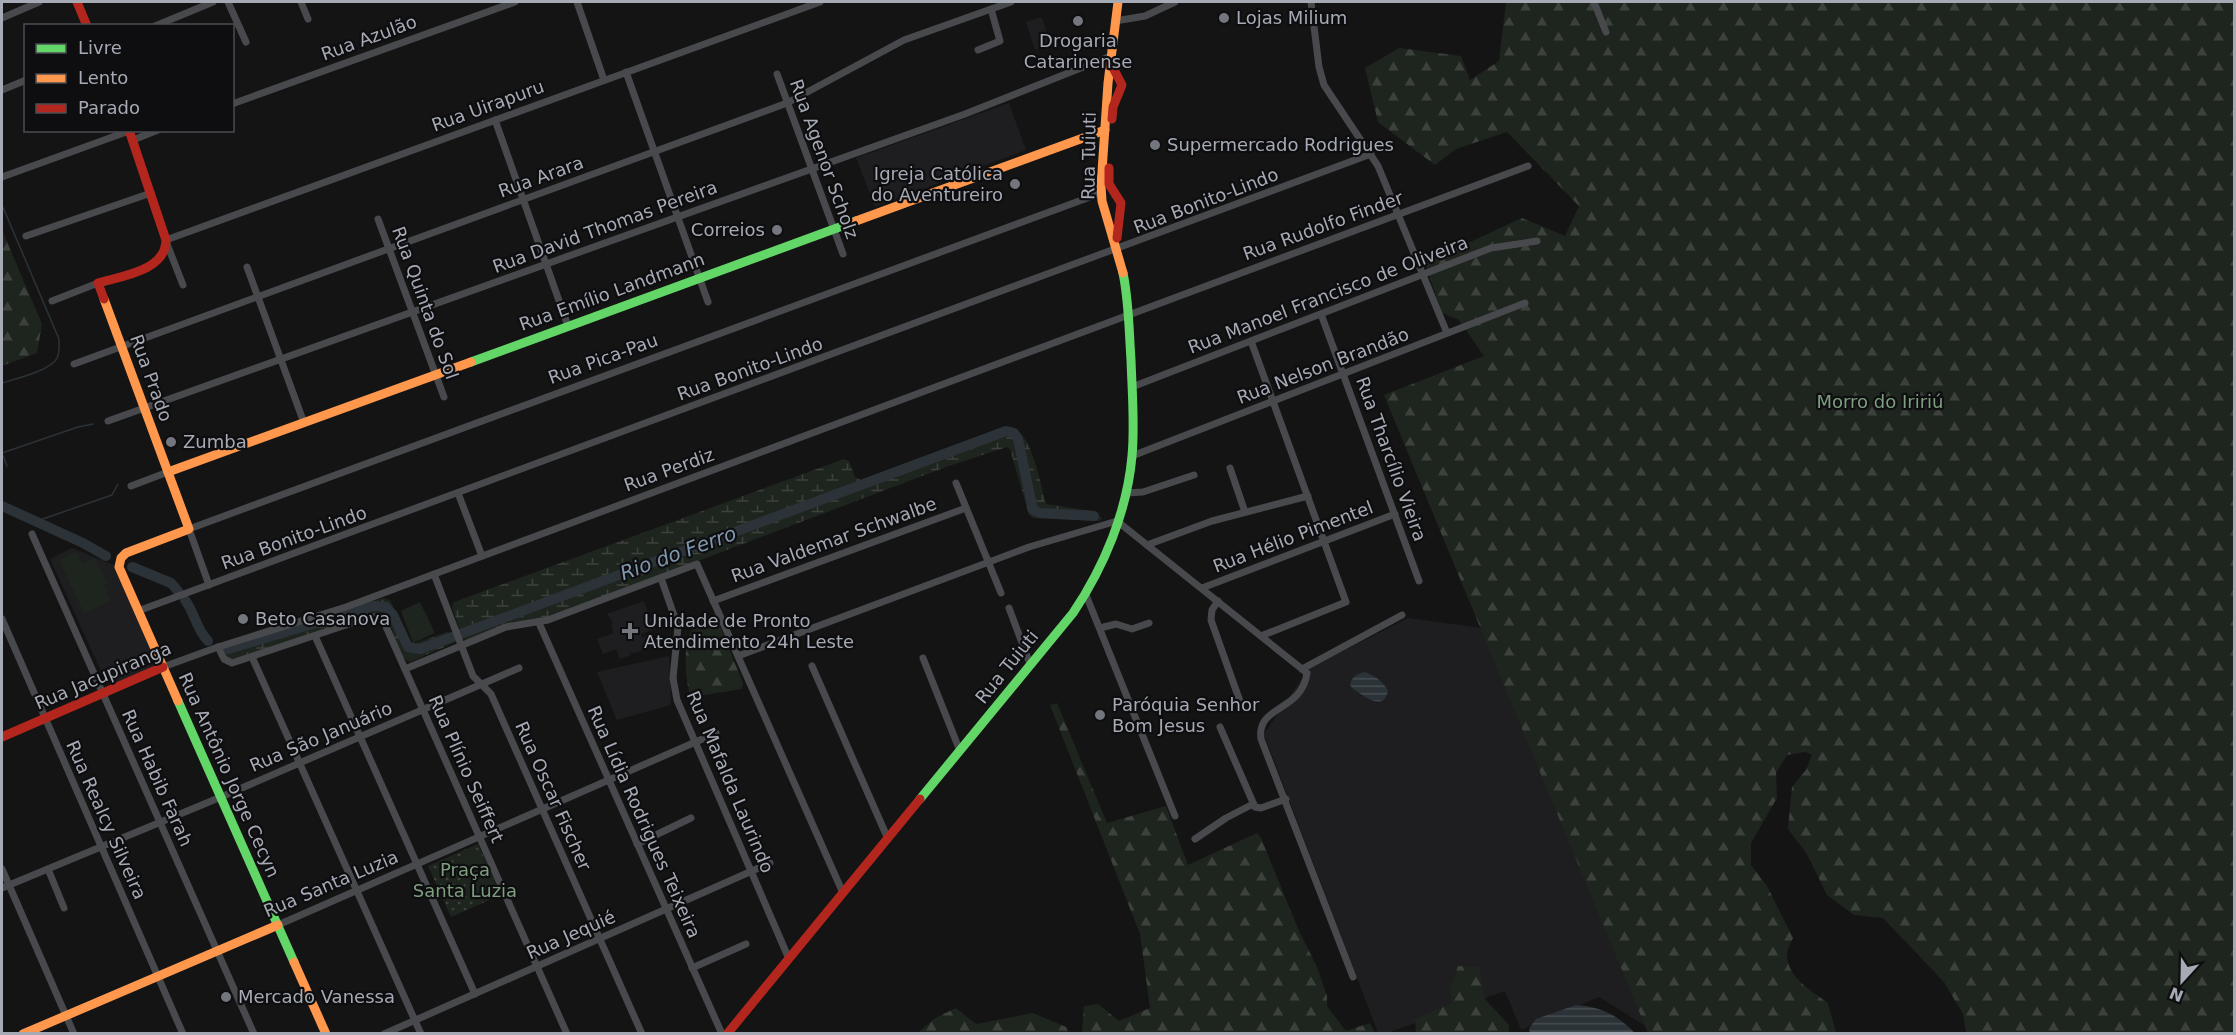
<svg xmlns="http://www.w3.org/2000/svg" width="2236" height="1035" viewBox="0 0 2236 1035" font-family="'DejaVu Sans',sans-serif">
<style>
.built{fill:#1e1e20}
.forest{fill:url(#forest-firs)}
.wetland{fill:url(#wetland-marsh)}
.park{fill:url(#park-dots)}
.pitch{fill:#1e241e}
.water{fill:url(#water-rules)}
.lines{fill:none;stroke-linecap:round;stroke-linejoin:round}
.stream{stroke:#2b3338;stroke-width:1.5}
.river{stroke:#2b3338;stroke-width:10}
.street{stroke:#48494c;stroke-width:7}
.fast{stroke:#63d668;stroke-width:9}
.slow{stroke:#ff974d;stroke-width:9}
.jam{stroke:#b3261e;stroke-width:9}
.poi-dot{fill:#73767c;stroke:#0e0e10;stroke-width:2}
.labels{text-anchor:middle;stroke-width:4.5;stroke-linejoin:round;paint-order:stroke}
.poi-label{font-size:18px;fill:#a6aab4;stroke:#0e0e10;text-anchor:start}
.street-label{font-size:18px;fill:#a6aab4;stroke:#0e0e10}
.park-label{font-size:18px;fill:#7e9e7f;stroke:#0e0e10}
.water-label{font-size:20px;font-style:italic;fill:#7f98ad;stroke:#0e0e10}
</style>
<defs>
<pattern id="forest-firs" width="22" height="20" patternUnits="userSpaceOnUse" patternTransform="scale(1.5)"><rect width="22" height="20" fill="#1e241e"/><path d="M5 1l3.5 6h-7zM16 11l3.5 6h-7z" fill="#3c413c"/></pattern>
<pattern id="wetland-marsh" width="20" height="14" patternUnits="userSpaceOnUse" patternTransform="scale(1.5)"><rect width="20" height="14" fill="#1e241e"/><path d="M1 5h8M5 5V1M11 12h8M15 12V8" fill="none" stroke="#3c413c"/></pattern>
<pattern id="park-dots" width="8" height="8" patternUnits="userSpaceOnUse" patternTransform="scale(1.5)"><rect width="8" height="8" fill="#1e241e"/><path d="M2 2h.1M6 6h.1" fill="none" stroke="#3c413c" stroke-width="1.8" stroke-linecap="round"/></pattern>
<pattern id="water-rules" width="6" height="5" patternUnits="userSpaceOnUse" patternTransform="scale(1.5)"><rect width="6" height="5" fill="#2b3338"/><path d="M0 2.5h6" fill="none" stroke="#474e52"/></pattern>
</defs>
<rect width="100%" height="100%" fill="#141414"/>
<g class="built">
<polygon points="1042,17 1051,45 1035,50 1026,22"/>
<polygon points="1009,103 1026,150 875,207 856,158"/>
<polygon points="72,548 114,565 157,662 155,666 114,684 106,682 50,559"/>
<polygon points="644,601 654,629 641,634 642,638 652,634 656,645 632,654 630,651 631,655 620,659 616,649 603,654 597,639 614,633 611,624 613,623 607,614"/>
<polygon points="1408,618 1482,628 1657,1033 1599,997 1521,1030 1505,991 1387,1033 1378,1033 1264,734 1309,668"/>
<polygon points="669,656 671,705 617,720 597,672"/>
</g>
<g class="forest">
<path d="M1506,2H2234V1033H1966L1963,1014L1944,982L1883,918L1854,915L1827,895L1807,854L1788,829L1792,787L1806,770L1812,755L1806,752L1787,755L1776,773L1777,798L1751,843V865L1767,886L1793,938C1791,943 1786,951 1787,956C1788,978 1813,992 1828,1003L1836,1033H1648L1384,395L1484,356L1459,320L1442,313L1425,263L1522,218L1565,236L1579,206L1507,132L1456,149L1435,165L1378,122L1365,68L1399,48L1461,56L1470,80L1499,61Z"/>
<polygon points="2,230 42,324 37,353 2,366"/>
<path d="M715,614L743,683L742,689L691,697C684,677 681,632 701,619C705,617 711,616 715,614Z"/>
<polygon points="1057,703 1107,823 1166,806 1188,865 1257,833 1261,838 1299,931 1317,967 1327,996 1327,1006 1346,1031 1370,1023 1375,1033 1082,1033 1084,1006 1098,1004 1119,1021 1150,1008 1140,934 1050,705"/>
<polygon points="1458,966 1479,967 1485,999 1509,1025 1509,1033 1416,1033 1415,1019 1452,1003 1450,989"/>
<polygon points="956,1008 976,1024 1033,1013 1066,1027 1069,1033 918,1033 935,1018"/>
</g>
<g class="wetland">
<path d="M1013,427C1033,438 1040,482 1046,504L1092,511L1102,518L1099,521L1033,518L1029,515L1010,449L1007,447L946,467L547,618L512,622L467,641L463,639L452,607L454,602L844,459L849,461L855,477L863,481Z"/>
<path d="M383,598L390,600L410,645L447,632L452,633L455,637L456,642L410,662C390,655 399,613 374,614L237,661L227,659L223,652L225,649Z"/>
</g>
<polygon class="park" points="478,844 501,895 451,917 428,866"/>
<g class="pitch">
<polygon points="77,552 82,563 95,558 107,583 104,585 111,601 84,613 59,560"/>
<polygon points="420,602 435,633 413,643 401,611"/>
<polygon points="476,849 494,887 472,898 453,860"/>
</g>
<g class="water">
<path d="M1365,672C1375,676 1383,681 1388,691C1383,713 1363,695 1352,688L1350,684C1353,676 1357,674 1365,672Z"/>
<path d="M1576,1005C1602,1007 1617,1015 1635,1033H1530L1529,1029L1536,1019Z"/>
</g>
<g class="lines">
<g class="stream">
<path d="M2,205L59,339C59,345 60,352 57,358C52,370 15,379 2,383"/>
<polyline points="2,453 78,427 93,424"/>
<polyline points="2,453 7,466"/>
<polyline points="37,521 112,495 118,484"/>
</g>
<g class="river">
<polyline points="2,506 83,543 106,556"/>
<polyline points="132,567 171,583 178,591"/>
<path d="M185,600C195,613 196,629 208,641"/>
<polyline points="228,649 373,606 386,607 393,615 408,647 420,649 1006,431 1014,433 1018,439 1033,510 1040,513 1094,516"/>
</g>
<g class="street">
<polyline points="228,2 246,42"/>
<polyline points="301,2 308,19"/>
<polyline points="577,2 604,80"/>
<polyline points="1311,2 1319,67 1324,85 1378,166 1447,333"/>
<polyline points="1594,2 1606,32"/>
<polyline points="2,18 39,2"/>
<polyline points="1115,21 1145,16 1175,2"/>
<polyline points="155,26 213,2"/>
<polyline points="978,50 1000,41 991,9"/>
<polyline points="626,72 708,302"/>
<polyline points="777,74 843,254"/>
<polyline points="2,90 26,80"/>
<polyline points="232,104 515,2"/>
<polyline points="495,120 568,326"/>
<polyline points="133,140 158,130"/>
<polyline points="2,177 129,131"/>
<polyline points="378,219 444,397"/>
<polyline points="26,236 151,193"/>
<polyline points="166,240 820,2"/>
<polyline points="167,244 183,285"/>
<polyline points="247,267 304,423"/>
<polyline points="52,301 98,283"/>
<polyline points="1321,314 1419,581"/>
<polyline points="1251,341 1346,602 1261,636"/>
<polyline points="74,364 787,103 904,40 1011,2"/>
<polyline points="1132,387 1491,248 1537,241"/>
<polyline points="108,421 965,114 1111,56"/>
<polyline points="1132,456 1525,303"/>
<polyline points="1230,468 1245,512"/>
<polyline points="956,483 1001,593"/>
<polyline points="131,486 168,472"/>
<polyline points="458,493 482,556"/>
<polyline points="1126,493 1143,492 1194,475"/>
<polyline points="32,534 254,1034"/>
<polyline points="1147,545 1212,521 1308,496"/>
<polyline points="434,574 473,676 491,694 642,1034"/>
<polyline points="661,578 678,627 673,678 677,700 789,959"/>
<polyline points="209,585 189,529 1101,193"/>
<polyline points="1202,588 1395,514"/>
<polyline points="1086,595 1175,816"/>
<polyline points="713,601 966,508"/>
<polyline points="1218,601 1212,610 1211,620 1242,707"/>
<polyline points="1009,608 1030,664"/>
<polyline points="138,611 1371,154"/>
<polyline points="2,619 183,1034"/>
<polyline points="539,623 722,1034"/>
<polyline points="1100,628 1116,624 1132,629 1149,623"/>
<polyline points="315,636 475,994"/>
<polyline points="218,647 224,659 232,663 370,617 378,617 384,622 567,1034"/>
<path d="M738,656L1029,547L1117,521L1307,673C1302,712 1256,705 1261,739L1353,977"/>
<polyline points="252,657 421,1034"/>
<polyline points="923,658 960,751"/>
<polyline points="812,666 888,839"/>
<polyline points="163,667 218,647 346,607 1528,166"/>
<polyline points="405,669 506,627 548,620 697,564 843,893"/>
<polyline points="1302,669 1402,615"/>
<polyline points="1220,727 1255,807 1261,808 1286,799"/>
<polyline points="1195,839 1226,818 1253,804"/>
<polyline points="637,844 691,818"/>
<polyline points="2,869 74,1034"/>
<polyline points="48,869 64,908"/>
<polyline points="2,888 221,797 519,668"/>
<polyline points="278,925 716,733"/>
<polyline points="692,968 746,944"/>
<polyline points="384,1034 770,863"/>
</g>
<g class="fast">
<polyline points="471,362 856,221"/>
<polyline points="178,701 294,962"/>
<path d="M920,799L1073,613C1104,567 1127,512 1132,456C1135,425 1132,391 1131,360C1129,331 1129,302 1123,273"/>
</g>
<g class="slow">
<polyline points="1118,2 1108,83 1101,186 1102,201 1123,273"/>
<polyline points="856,221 1105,130"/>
<polyline points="104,299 189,529 126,553 121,558 119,567 178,701"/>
<polyline points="168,472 471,362"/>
<polyline points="294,962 326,1034"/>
<polyline points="23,1034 278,925"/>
</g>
<g class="jam">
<polyline points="77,2 87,26"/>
<polyline points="1110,62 1122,85 1113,107 1112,119"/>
<polyline points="1109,168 1109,184 1121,203 1117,238"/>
<path d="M104,299L98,283C121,276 166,271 166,240L129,130"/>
<polyline points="2,737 163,667"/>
<polyline points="727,1034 920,799"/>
</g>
</g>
<g class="poi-dot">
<circle cx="1224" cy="18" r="6"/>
<circle cx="1078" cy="21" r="6"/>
<circle cx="1155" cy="145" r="6"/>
<circle cx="1015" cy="184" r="6"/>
<circle cx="777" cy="230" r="6"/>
<circle cx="171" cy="442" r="6"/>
<circle cx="243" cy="619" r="6"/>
<path d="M627 622h6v6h6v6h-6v6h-6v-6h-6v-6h6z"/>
<circle cx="1100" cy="715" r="6"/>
<circle cx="226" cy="997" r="6"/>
</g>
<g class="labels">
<g class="poi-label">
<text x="1236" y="24">Lojas Milium</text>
<text x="1078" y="47" text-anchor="middle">Drogaria<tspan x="1078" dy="21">Catarinense</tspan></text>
<text x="1167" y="151">Supermercado Rodrigues</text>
<text x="1003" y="180" text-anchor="end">Igreja Católica<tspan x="1003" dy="21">do Aventureiro</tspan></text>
<text x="765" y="236" text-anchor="end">Correios</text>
<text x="183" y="448">Zumba</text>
<text x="255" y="625">Beto Casanova</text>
<text x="644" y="627">Unidade de Pronto<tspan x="644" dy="21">Atendimento 24h Leste</tspan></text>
<text x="1112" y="711">Paróquia Senhor<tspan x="1112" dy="21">Bom Jesus</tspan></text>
<text x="238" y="1003">Mercado Vanessa</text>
</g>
<g class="street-label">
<text transform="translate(369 38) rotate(-20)" y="6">Rua Azulão</text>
<text transform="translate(488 106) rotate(-20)" y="6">Rua Uirapuru</text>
<text transform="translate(1089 156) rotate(-89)" y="6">Rua Tuiuti</text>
<text transform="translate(824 159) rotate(70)" y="6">Rua Agenor Scholz</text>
<text transform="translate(541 177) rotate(-20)" y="6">Rua Arara</text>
<text transform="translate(1206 201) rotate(-21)" y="6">Rua Bonito-Lindo</text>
<text transform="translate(1323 226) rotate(-20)" y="6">Rua Rudolfo Finder</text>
<text transform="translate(605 227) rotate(-20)" y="6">Rua David Thomas Pereira</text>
<text transform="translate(612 292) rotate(-20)" y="6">Rua Emílio Landmann</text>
<text transform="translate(1328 295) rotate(-21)" y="6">Rua Manoel Francisco de Oliveira</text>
<text transform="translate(425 303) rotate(70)" y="6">Rua Quinta do Sol</text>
<text transform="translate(603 359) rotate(-20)" y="6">Rua Pica-Pau</text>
<text transform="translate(1323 366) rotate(-21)" y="6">Rua Nelson Brandão</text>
<text transform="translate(750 369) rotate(-20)" y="6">Rua Bonito-Lindo</text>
<text transform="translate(151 378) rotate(70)" y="6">Rua Prado</text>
<text transform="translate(1391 459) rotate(70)" y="6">Rua Tharcílio Vieira</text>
<text transform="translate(669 470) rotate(-20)" y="6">Rua Perdiz</text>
<text transform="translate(1293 537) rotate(-21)" y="6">Rua Hélio Pimentel</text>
<text transform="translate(294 538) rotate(-20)" y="6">Rua Bonito-Lindo</text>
<text transform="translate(834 540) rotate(-20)" y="6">Rua Valdemar Schwalbe</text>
<text transform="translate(1007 667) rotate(-51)" y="6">Rua Tuiuti</text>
<text transform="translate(103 676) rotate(-23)" y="6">Rua Jacupiranga</text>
<text transform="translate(321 737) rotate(-23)" y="6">Rua São Januário</text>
<text transform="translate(466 769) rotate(66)" y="6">Rua Plínio Seiffert</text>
<text transform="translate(229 775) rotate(66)" y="6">Rua Antônio Jorge Cecyn</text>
<text transform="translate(157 778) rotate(66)" y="6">Rua Habib Farah</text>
<text transform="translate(730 782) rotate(67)" y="6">Rua Mafalda Laurindo</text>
<text transform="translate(553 796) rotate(66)" y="6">Rua Oscar Fischer</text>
<text transform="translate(106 820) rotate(66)" y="6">Rua Realcy Silveira</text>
<text transform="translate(644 822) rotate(66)" y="6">Rua Lídia Rodrigues Teixeira</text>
<text transform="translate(331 884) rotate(-23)" y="6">Rua Santa Luzia</text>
<text transform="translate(571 935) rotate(-24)" y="6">Rua Jequié</text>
</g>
<g class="park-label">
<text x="1880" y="408">Morro do Iririú</text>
<text x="465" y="876">Praça<tspan x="465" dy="21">Santa Luzia</tspan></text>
</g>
<g class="water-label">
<text transform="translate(678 553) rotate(-20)" y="7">Rio do Ferro</text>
</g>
</g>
<rect width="2236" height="1035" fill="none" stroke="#a6aab4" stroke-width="6"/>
<rect x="24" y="24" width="210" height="108" fill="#0e0e10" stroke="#4b4c52" stroke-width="1.5"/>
<rect x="36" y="44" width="30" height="9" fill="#63d668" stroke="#4b4c52" stroke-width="1.5"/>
<text x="78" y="54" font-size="18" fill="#a6aab4">Livre</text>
<rect x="36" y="74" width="30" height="9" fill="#ff974d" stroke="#4b4c52" stroke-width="1.5"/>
<text x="78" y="84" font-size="18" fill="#a6aab4">Lento</text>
<rect x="36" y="104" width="30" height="9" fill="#b3261e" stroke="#4b4c52" stroke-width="1.5"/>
<text x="78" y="114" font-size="18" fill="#a6aab4">Parado</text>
<g transform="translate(2182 981) rotate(202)" stroke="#0e0e10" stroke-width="4.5" paint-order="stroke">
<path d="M0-4.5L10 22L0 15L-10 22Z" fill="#a6aab4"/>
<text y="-9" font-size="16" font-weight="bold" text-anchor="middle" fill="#a6aab4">N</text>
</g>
</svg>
